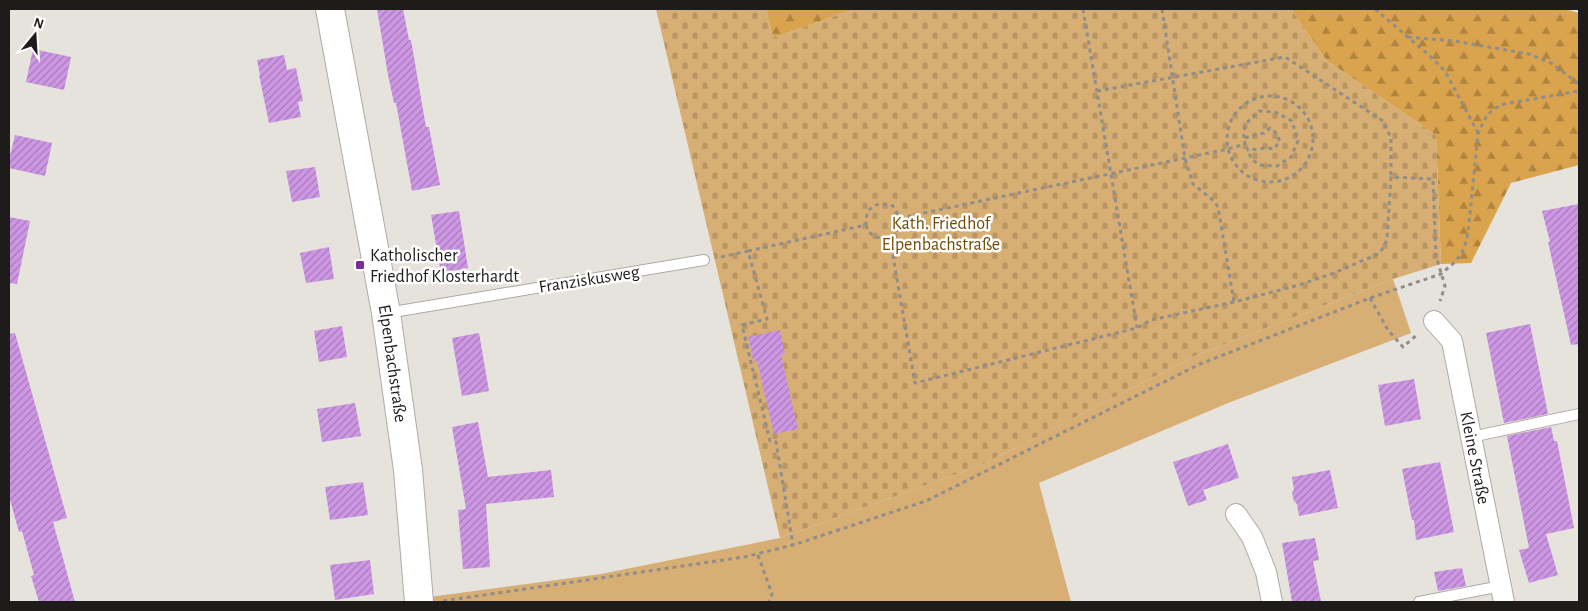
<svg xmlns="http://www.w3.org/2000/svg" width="1588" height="611" viewBox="0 0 1588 611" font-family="'Alegreya Sans',sans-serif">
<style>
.forest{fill:url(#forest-firs)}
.cemetery{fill:url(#cemetery-stones)}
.park{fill:#d7ae73}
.building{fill:url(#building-hatch)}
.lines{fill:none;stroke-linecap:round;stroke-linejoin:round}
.lane-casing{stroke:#aeaaa5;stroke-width:12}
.street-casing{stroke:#aeaaa5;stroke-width:22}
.secondary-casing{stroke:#aeaaa5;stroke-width:30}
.path{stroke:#918e8a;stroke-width:3;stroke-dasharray:4 4;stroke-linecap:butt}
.lane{stroke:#fff;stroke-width:10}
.street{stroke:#fff;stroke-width:20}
.secondary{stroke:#fff;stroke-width:28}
.poi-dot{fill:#7d2b9a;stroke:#fff;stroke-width:2}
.labels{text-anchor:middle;stroke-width:5;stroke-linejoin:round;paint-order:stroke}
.park-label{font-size:18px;fill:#714c07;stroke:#fff}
.poi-label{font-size:18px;fill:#1d1c1a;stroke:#fff;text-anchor:start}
.street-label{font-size:18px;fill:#1d1c1a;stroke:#fff}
</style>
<defs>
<pattern id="forest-firs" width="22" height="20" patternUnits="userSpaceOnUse" patternTransform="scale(1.25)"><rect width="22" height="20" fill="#daa34d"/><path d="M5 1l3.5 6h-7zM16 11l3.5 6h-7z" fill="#b0843f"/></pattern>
<pattern id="cemetery-stones" width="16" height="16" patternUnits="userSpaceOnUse" patternTransform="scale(1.25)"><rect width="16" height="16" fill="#d7ae73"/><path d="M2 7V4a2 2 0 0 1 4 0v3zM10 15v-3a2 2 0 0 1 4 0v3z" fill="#b89563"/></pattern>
<pattern id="building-hatch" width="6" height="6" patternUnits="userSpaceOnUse" patternTransform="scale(1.25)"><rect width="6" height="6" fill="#cd97e4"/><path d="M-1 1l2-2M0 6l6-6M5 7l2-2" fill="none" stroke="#a67ab8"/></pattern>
</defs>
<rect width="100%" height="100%" fill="#e6e2dc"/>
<g class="forest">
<polygon points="766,9 855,9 773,38"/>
<polygon points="1291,9 1564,9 1579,13 1579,165 1511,183 1471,263 1441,264 1436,135 1326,60"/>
</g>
<polygon class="cemetery" points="656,9 766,9 773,38 855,9 1291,9 1326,60 1436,135 1441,264 1393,279 1197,355 982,465 780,538"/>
<polygon class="park" points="1393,279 1411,333 1228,403 1039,483 1071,602 422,602 422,598 601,574 780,538 982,465 1197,355"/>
<g class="building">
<polygon points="377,9 403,9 409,40 411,40 426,127 429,127 440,185 412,191 396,103 394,103 388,75"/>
<polygon points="33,49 71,57 64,90 26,82"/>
<polygon points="284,55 287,70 296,68 303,101 298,102 301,117 269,123 259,75 260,75 257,60"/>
<polygon points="15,135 52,143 45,176 9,168 9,160"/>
<polygon points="315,167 320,197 292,202 286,171"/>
<polygon points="1579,204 1579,344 1571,345 1548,242 1550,242 1542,211"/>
<polygon points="459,211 468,268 441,273 431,215"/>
<polygon points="9,217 30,221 17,284 9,283"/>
<polygon points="329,247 334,279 306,283 300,253"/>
<polygon points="1530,324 1548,414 1504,423 1486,333"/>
<polygon points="342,326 347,357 319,362 314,331"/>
<polygon points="780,330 785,354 781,355 798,429 774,434 757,361 754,362 748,337"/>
<polygon points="15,333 67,518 53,522 75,602 39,602 31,576 34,575 22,531 19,532 9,496 9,334"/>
<polygon points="479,333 489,391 462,396 452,338"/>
<polygon points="1414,379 1421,419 1385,426 1378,385"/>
<polygon points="355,403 361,436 322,442 317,409"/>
<polygon points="478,422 488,477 551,470 554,497 486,504 490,567 463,569 458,510 466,509 452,427"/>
<polygon points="1551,427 1554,441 1557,441 1574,528 1546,534 1558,575 1529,583 1519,550 1529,548 1507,436"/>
<polygon points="1228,444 1239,478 1203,490 1207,500 1188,506 1173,462"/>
<polygon points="1440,462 1454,532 1416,540 1414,520 1412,520 1402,469"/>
<polygon points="1330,470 1338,508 1299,516 1297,504 1294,501 1292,493 1294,490 1292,477"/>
<polygon points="363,482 368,515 330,520 325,487"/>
<polygon points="1315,538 1319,560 1313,561 1321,602 1292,602 1282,543"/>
<polygon points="370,560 374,594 335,600 330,565"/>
<polygon points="1462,568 1466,586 1438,591 1434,572"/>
</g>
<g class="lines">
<defs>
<g id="lane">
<polyline points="387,313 704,260"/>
<polyline points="1471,437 1579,414"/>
<polyline points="1419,602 1501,586"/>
</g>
<g id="street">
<path id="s1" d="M1434,321L1452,341L1504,602"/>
<polyline points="1236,514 1252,537 1266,572 1272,602"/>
</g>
<g id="secondary">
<path id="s2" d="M330,9L386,313L408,470L419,602"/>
</g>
</defs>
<use href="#lane" class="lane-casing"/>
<use href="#street" class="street-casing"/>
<use href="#secondary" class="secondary-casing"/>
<g class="path">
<polyline points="1083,9 1137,328"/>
<polyline points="1162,9 1185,159 1193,184 1214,201 1218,207 1234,302"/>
<polyline points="1375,9 1430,56 1445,71 1478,133"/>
<polyline points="1408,37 1454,41 1529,54 1551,63 1579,84"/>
<polyline points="1097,91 1285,57 1383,121 1391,138 1391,177"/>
<circle cx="1270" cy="139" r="43"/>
<path d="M1244,138C1243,124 1249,120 1259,111L1275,112L1292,121L1298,141L1291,157L1277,166L1259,165L1251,158L1248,150"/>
<path d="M866,225C870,238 878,238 890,239L896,232L900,218"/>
<polyline points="890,239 915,383 1137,328 1151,320 1234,302 1299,285 1334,273 1378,254 1384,247 1387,239 1391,177 1433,179 1436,256 1445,286 1440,301"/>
<path d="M748,251L866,225C865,206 876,201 893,206L900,218L1228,149L1245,144L1244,138L1264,133L1270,128L1276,133L1280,141L1274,149L1268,148L1248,150L1245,144"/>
<polyline points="721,257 748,251 767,319 742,325 770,441 776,442 793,545"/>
<polyline points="1370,298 1388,330 1403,347 1418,334"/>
<polyline points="758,555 772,594 769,602"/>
<path d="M443,601L744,557L793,545L926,501L1200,364L1370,298L1441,274L1456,261L1464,249L1468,233L1478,134C1485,118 1487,111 1504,104L1579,91"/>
</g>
<use href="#lane" class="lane"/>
<use href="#street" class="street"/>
<use href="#secondary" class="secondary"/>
</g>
<rect class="poi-dot" x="355" y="260" width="10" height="10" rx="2.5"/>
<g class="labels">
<g class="park-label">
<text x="941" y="229">Kath. Friedhof<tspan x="941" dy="21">Elpenbachstraße</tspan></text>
</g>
<g class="poi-label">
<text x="370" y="261">Katholischer<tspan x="370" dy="21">Friedhof Klosterhardt</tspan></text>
</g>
<g class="street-label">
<text transform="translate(589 279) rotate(-9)" y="6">Franziskusweg</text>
<text dy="6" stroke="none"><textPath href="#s2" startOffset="360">Elpenbachstraße</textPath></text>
<text dy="6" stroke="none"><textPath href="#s1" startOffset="146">Kleine Straße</textPath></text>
</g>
</g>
<rect width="1588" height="611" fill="none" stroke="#1d1c1a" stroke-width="20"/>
<g transform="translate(35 35) rotate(18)" stroke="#ffffff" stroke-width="4" paint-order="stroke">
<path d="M0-4L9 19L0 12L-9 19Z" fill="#1d1c1a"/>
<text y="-8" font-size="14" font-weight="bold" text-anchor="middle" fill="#1d1c1a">N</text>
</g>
</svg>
